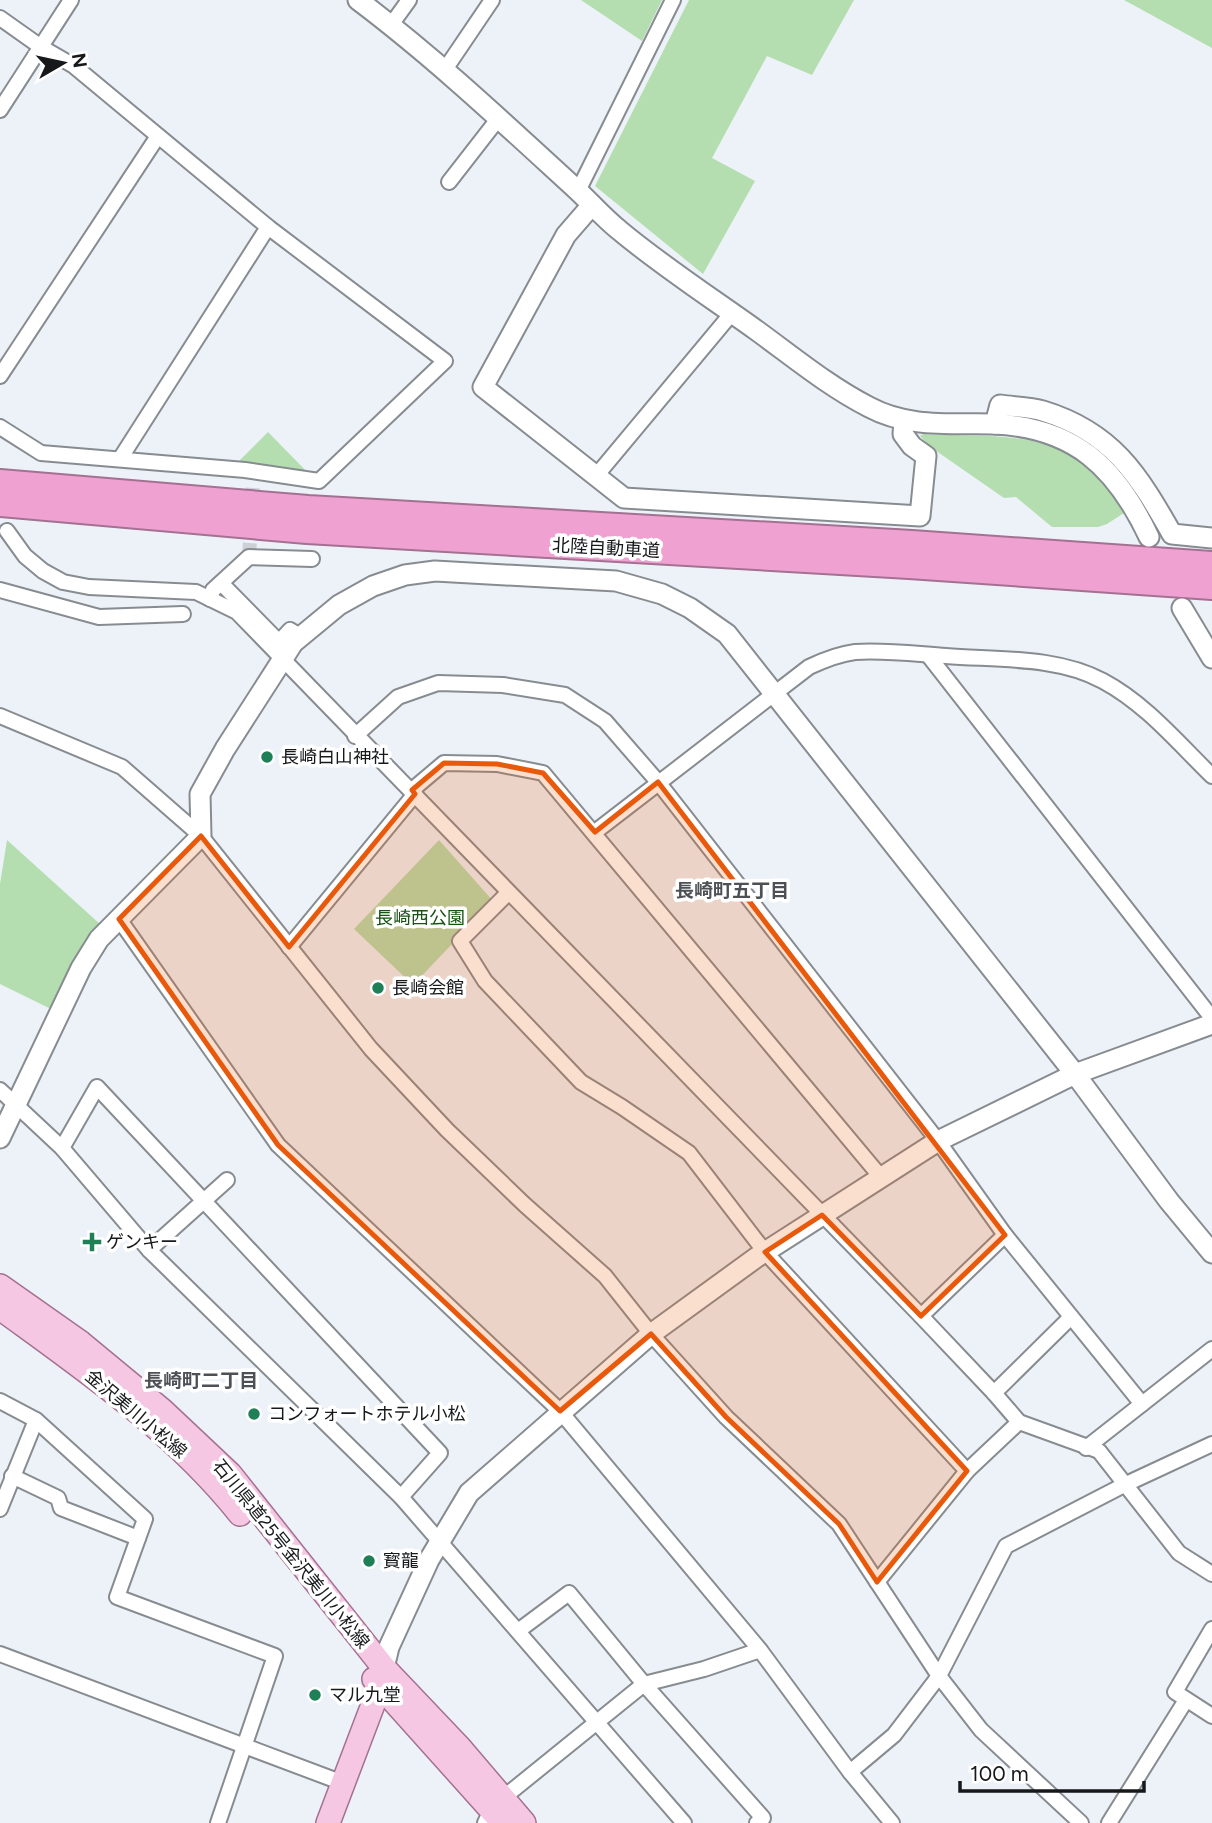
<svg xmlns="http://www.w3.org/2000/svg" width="1212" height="1823" viewBox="0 0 1212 1823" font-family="Figtree,'Noto Sans JP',sans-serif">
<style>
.green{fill:#b4deaf}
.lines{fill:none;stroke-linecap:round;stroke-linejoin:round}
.minor-tunnel{stroke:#cdd1d7;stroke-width:14;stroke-dasharray:14 7;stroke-linecap:butt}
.minor-casing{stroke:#878c91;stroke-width:18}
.tertiary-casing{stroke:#878c91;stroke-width:23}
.primary-casing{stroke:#a37191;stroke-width:26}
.motorway-casing{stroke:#a37191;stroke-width:30}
.minor{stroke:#fff;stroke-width:14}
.tertiary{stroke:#fff;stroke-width:19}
.primary{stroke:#f5c7e3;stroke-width:23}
.motorway{stroke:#efa1d1;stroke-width:26}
.marked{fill:#e8590c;fill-opacity:0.2;stroke:#e8590c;stroke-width:5;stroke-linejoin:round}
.poi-dot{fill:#1f7f56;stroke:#fff;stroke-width:2.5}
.labels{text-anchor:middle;stroke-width:7;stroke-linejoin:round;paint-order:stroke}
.street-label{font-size:18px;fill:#16181a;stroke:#fff}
.poi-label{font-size:18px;fill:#16181a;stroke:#fff;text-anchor:start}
.park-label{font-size:18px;fill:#185214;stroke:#fff}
.neighbourhood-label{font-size:19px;font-weight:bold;fill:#4d5155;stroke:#fff}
</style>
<rect width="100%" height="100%" fill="#edf2f8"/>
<g class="green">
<polygon points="581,0 662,0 642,41"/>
<polygon points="689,0 854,0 812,75 767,56 712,158 755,181 703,274 595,186"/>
<polygon points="1124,0 1212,0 1212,48"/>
<polygon points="268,432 313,478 234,466"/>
<path d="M923,434C982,438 1041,428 1091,469C1104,481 1114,498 1124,513L1107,524L1098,527H1052L1016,497L1004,498L932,448L920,436Z"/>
<polygon points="7,840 101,925 53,1010 0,984 0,884"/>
<polygon points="439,840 493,901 413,985 354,929"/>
</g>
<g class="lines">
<polyline class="minor-tunnel" points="249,557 253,488"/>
<defs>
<g id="minor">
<polyline points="0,18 41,47 74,66 268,227 445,361 319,481 245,470 41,453 0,427"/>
<polyline points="391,25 409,0"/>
<polyline points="444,71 492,0"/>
<polyline points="0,110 71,0"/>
<polyline points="449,182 498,119"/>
<polyline points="578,191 673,0"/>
<polyline points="0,376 158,136"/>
<polyline points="120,459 268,227"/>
<polyline points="596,476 732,313"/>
<polyline points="7,531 25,556 43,571 63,582 89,587 196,592 237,612 921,1316 994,1393 1019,1422 1099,1451 1179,1553 1212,1574"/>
<polyline points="221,583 279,642 290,630 300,636"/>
<polyline points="0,590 99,617 183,614"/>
<polyline points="210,599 213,590 249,557 312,559"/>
<polyline points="928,655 1212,1018"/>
<polyline points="0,716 122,767 201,836 371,1049 447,1130 525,1205 605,1276 651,1334 726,1417 839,1524 939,1676 981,1730 1081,1823"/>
<polyline points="355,736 398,697 438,683 503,685 565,695 605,721 658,782 938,1141 1005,1235 1142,1404"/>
<polyline points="412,790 444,763 497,764 543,773 880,1176"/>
<path d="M595,832L809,667C824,660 839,654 855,652C885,650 916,654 946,656C997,660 1057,656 1103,681C1146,704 1178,743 1212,776"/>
<polyline points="508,893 460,941 485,981 581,1082 622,1107 689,1153 765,1252 967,1471"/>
<polyline points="119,919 278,1145 560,1411 760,1650 850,1772 892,1823"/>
<polyline points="289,947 415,794"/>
<polyline points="0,1090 62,1148 149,1250 401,1497 684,1823"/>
<polyline points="62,1148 97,1087 440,1453 401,1497"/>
<polyline points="149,1250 227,1180"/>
<polyline points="921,1316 1005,1235"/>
<polyline points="994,1393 1071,1317"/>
<polyline points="0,1401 36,1420 145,1519 117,1597 275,1656 218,1823"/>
<polyline points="1086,1448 1212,1349"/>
<polyline points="12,1476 58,1498 61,1508 138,1538"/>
<polyline points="0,1509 36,1420"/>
<polyline points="877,1582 967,1471 1019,1422"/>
<polyline points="1212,1629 1175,1692 1212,1716"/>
<polyline points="518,1631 569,1593 644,1684 763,1818 757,1823"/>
<polyline points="0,1654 343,1783"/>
<polyline points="850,1772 894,1735 939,1676 1006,1546 1124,1485 1212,1444"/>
<polyline points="485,1823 491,1810 503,1798 644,1684 704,1669 760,1650"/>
<polyline points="1109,1823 1186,1700"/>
</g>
<g id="tertiary">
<path d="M358,0C435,58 506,125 577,190C591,203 604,218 619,230C662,266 710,297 756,330C792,356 828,386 869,407C908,428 950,423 993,424C1074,427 1116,467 1149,537"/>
<polyline points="592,205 566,235 483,387 624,498 920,516 926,456 912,446 903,434 904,421"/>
<path d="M995,424L1000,405C1013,407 1029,407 1043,411C1112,432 1138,474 1172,534L1212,538"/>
<polyline points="1182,608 1212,658"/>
<polyline points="0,1138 81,968 99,939 201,836 200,794 225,749 293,643 339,605 373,586 405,575 435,571 616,581 662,594 690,608 727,634 1075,1074 1169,1201 1212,1253"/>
<polyline points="384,1668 389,1647 429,1560 469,1493 651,1334 757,1257 938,1141 1075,1074 1212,1024"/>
</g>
<g id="primary">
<polyline points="0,1286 81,1343 162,1410 230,1474 384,1668 460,1748 524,1823"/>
<path d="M0,1308C85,1370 174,1431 240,1514"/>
<polyline points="374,1679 503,1823"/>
<polyline points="328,1823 380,1686 382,1674"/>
</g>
<g id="motorway">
<polyline points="0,483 308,509 912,544 1212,565"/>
<polyline points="0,503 307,530 909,565 1212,586"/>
</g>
</defs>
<use href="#minor" class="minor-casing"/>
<use href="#tertiary" class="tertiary-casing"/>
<use href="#primary" class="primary-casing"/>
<use href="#motorway" class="motorway-casing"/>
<use href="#minor" class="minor"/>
<use href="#tertiary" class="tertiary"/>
<use href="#primary" class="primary"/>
<use href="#motorway" class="motorway"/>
</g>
<path class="marked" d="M444,763L497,764L543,773L595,832L658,782L1005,1235L921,1316L822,1215L765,1252L967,1471L877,1582L839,1524L726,1417L651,1334L560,1411L278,1145L119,919L201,836L289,947L415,794L412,790Z"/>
<g class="poi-dot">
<circle cx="267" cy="757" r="7"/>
<circle cx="378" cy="988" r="7"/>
<path d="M88.5 1231.5h7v7h7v7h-7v7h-7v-7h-7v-7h7z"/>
<circle cx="254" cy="1414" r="7"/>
<circle cx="369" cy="1561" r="7"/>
<circle cx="315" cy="1695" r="7"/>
</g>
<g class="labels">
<g class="street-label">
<text transform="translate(606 548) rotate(3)" y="6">北陸自動車道</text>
<text transform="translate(136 1414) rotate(40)" y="6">金沢美川小松線</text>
<text transform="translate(291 1554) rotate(51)" y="6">石川県道25号金沢美川小松線</text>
</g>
<g class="poi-label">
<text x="281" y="763">長崎白山神社</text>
<text x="392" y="994">長崎会館</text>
<text x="106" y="1248">ゲンキー</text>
<text x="268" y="1420">コンフォートホテル小松</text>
<text x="383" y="1567">寳龍</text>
<text x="329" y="1701">マル九堂</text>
</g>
<g class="park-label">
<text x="420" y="924">長崎西公園</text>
</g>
<g class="neighbourhood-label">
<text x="732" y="897">長崎町五丁目</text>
<text x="201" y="1387">長崎町二丁目</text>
</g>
</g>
<g transform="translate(63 63) rotate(81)" stroke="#ffffff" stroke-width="5" paint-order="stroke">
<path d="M0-5L12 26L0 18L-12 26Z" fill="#16181a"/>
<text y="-10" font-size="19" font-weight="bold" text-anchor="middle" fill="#16181a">N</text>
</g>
<path d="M960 1781v10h184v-10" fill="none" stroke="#16181a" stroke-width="3.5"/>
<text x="970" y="1781" font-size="21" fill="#16181a" stroke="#ffffff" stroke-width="5" paint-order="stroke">100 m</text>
</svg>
